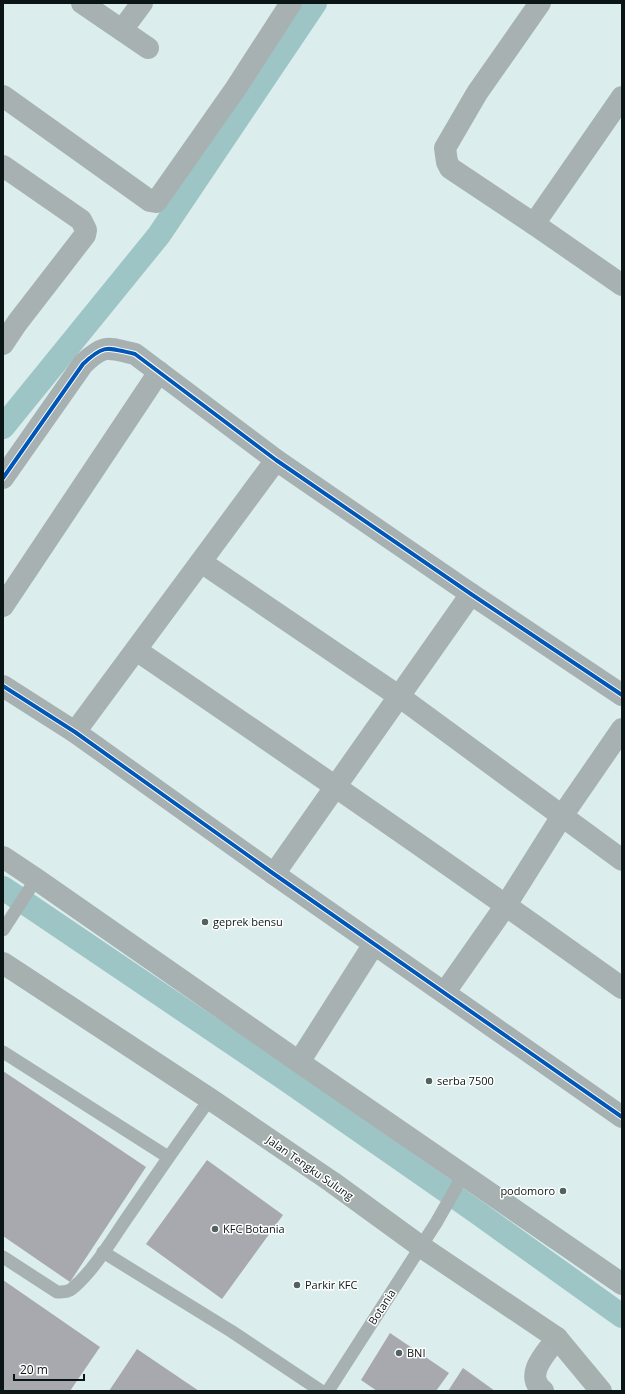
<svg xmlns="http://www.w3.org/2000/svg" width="625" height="1394" viewBox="0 0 625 1394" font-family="'Open Sans',sans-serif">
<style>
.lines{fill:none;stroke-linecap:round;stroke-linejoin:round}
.canal{stroke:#9dc5c5;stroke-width:24}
.building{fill:#a7a9ae}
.lane{stroke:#a8b1b1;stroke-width:13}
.street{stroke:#a8b1b1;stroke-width:22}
.secondary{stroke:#a5b0af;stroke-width:22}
.cycleway-casing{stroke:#fff;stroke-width:6}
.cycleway{stroke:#0057b8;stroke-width:4}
.poi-dot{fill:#536161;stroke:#fff;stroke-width:1.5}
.labels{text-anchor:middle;stroke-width:3;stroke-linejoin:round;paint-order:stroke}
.poi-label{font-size:11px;fill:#0a1616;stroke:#fff;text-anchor:start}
.street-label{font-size:11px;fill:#0a1616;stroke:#fff}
</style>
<rect width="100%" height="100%" fill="#dbeded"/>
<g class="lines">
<g class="canal">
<polyline points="3,427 159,235 315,3"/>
<polyline points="3,888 287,1080 478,1213 622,1316"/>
</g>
</g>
<g class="building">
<polygon points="3,1071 146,1167 70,1282 3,1236"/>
<polygon points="207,1160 283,1215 222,1299 146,1244"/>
<polygon points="3,1280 100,1347 70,1391 3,1391"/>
<polygon points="390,1333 449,1373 436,1391 377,1391 361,1380"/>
<polygon points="137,1349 199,1391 109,1391"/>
<polygon points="463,1368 495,1391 448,1391"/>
</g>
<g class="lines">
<g class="lane">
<polyline points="3,930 36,879"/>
<polyline points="3,1052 168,1157"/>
<polyline points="103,1252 231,1331 321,1391"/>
<path d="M3,1257L57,1292C64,1292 69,1292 74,1287C96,1268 114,1236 131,1212C157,1174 183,1136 210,1099"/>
<polyline points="328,1391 436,1223 456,1188 462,1174"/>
</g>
<g class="street">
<polyline points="82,3 148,48"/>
<polyline points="540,3 477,93 445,148 447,162 450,168 534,224 622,285"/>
<polyline points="122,30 142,3"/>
<polyline points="3,96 150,201 156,202 236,88 291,3"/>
<polyline points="3,166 81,220 86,230 85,235 17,323 3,344"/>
<polyline points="534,224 622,97"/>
<path d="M3,478L83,364C105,343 108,348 135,354L276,460L471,594L622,695"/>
<polyline points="201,562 400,697 622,860"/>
<polyline points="3,606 159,372"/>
<path d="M136,650C299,761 462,873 622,988"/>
<polyline points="3,686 75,732 274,874 622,1117"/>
<polyline points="75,732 276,460"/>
<polyline points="3,857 36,879 299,1062"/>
<polyline points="274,874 471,594"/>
<polyline points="374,944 299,1062 622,1284"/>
<polyline points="445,992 506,905 562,816 622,729"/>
<path d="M543,1391C523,1374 547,1352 557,1338"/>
</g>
<polyline class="secondary" points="3,963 210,1099 332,1182 420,1246 557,1338 601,1391"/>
<defs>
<g id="cycleway">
<path d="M3,478L83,364C105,343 108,348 135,354L276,460L471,594L622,695"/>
<polyline points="3,686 75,732 274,874 622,1117"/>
</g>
</defs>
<use href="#cycleway" class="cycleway-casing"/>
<use href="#cycleway" class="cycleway"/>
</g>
<g class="poi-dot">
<circle cx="205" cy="922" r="4"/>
<circle cx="429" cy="1081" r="4"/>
<circle cx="563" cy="1191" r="4"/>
<circle cx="215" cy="1229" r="4"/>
<circle cx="297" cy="1285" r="4"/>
<circle cx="399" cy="1353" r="4"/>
</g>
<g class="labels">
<g class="poi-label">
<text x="213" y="926">geprek bensu</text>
<text x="437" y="1085">serba 7500</text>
<text x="555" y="1195" text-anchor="end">podomoro</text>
<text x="223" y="1233">KFC Botania</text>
<text x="305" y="1289">Parkir KFC</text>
<text x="407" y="1357">BNI</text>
</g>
<g class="street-label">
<text transform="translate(310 1168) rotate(35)" y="4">Jalan Tengku Sulung</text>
<text transform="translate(382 1307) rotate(-57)" y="4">Botania</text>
</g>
</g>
<rect width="625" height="1394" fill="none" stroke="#0a1616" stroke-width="8"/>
<path d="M14 1374v6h70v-6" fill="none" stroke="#0a1616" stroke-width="2"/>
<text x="20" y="1374" font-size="12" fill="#0a1616" stroke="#ffffff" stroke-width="3" paint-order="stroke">20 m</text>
</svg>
